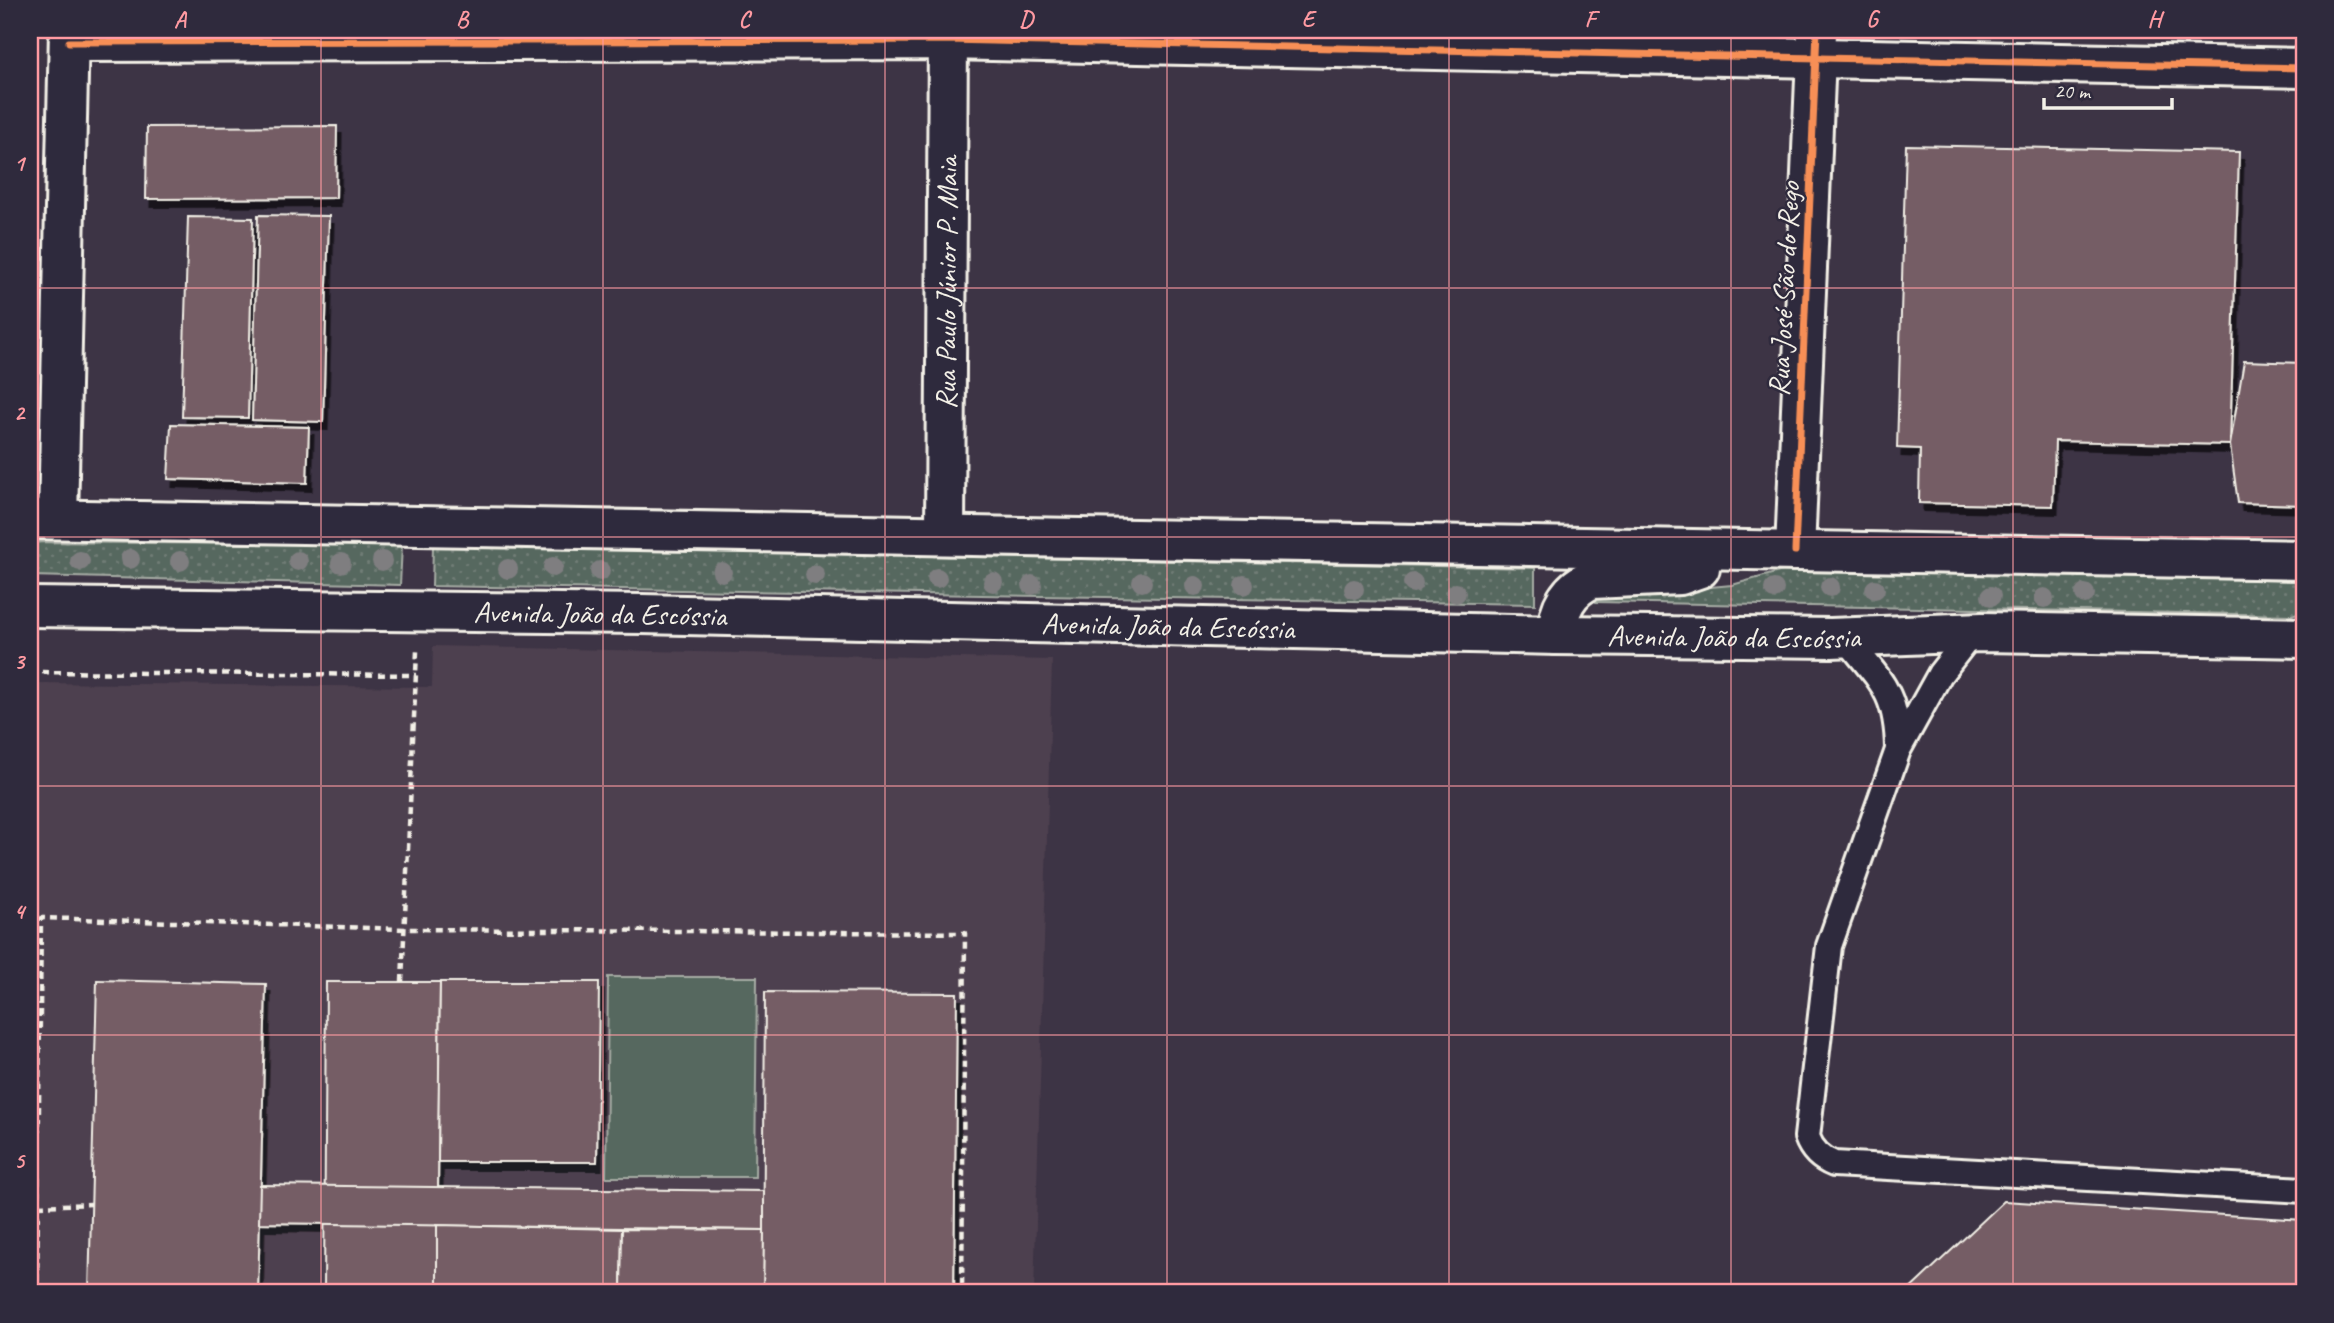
<svg xmlns="http://www.w3.org/2000/svg" width="2334" height="1323" viewBox="0 0 2334 1323" font-family="Caveat,sans-serif">
<style>
.built{fill:#4e404f}
.grass{fill:url(#grass-dots);stroke:#a6aca4;stroke-width:2}
.park{fill:#57675f;stroke:#a6aca4;stroke-width:2}
.building{fill:#755d65;stroke:#f4f1e8;stroke-width:2;filter:url(#shadow)}
.lines{fill:none;stroke-linecap:round;stroke-linejoin:round}
.service-casing{stroke:#f4f1e8;stroke-width:30}
.minor-casing{stroke:#f4f1e8;stroke-width:44}
.secondary-casing{stroke:#f4f1e8;stroke-width:44}
.path{stroke:#f4f1e8;stroke-width:4.5;stroke-dasharray:7 5;stroke-linecap:butt}
.service{stroke:#2f2a3d;stroke-width:24}
.minor{stroke:#2f2a3d;stroke-width:38}
.secondary{stroke:#2f2a3d;stroke-width:38}
.cycleway-casing{stroke:#2f2a3d;stroke-width:11}
.cycleway{stroke:#f78f57;stroke-width:7}
.tree{fill:#7f7e80}
.grid{fill:none;stroke:#ff9aa2;stroke-width:2;stroke-opacity:0.55}
.labels{text-anchor:middle;stroke-width:5;stroke-linejoin:round;paint-order:stroke}
.street-label{font-size:30px;fill:#f4f1e8;stroke:#2f2a3d}
.neatline{fill:none;stroke:#ff9aa2;stroke-width:2.5}
.grid-label{font-size:23px;text-anchor:middle;font-weight:bold;fill:#ff9aa2}
</style>
<defs>
<pattern id="grass-dots" width="8" height="8" patternUnits="userSpaceOnUse" patternTransform="scale(1.75)"><rect width="8" height="8" fill="#57675f"/><path d="M2 2h.1M6 6h.1" fill="none" stroke="#707d76" stroke-width="1.8" stroke-linecap="round"/></pattern>
<filter id="shadow"><feDropShadow dx="4.5" dy="8" stdDeviation="0" flood-color="#0009"/></filter>
</defs>
<rect width="100%" height="100%" fill="#3d3445"/>
<filter id="ink" filterUnits="userSpaceOnUse"><feTurbulence type="fractalNoise" baseFrequency=".0143" numOctaves="2"/><feDisplacementMap in="SourceGraphic" scale="14" xChannelSelector="R" yChannelSelector="G"/><feConvolveMatrix kernelMatrix="1 2 1 2 8 2 1 2 1" color-interpolation-filters="sRGB"/></filter>
<g filter="url(#ink)">
<polygon class="built" points="433,646 1052,660 1034,1293 30,1293 30,683 432,687"/>
<g class="grass">
<polygon points="30,542 402,545 400,585 30,576"/>
<polygon points="433,546 1535,568 1535,604 432,586"/>
<polygon points="1809,568 2296,581 2303,591 2303,611 2292,615 1596,602 1591,598 1732,585 1790,569"/>
</g>
<polygon class="park" points="608,977 757,977 755,1177 606,1177"/>
<g class="building">
<polygon points="337,126 336,198 146,199 147,127"/>
<polygon points="1906,145 2239,152 2230,445 2055,441 2053,506 1919,503 1920,449 1897,448"/>
<polygon points="258,215 329,216 323,422 252,420"/>
<polygon points="188,217 253,218 248,418 182,417"/>
<polygon points="2244,361 2304,363 2304,505 2238,503 2230,445"/>
<polygon points="171,424 309,427 307,483 168,479"/>
<polygon points="97,980 266,984 258,1293 89,1293"/>
<polygon points="326,982 440,982 437,1293 324,1293"/>
<polygon points="440,982 599,982 597,1162 438,1162"/>
<polygon points="765,992 957,993 954,1293 763,1293"/>
<polygon points="260,1185 764,1191 764,1230 259,1223"/>
<polygon points="2004,1201 2304,1220 2304,1293 1906,1293"/>
<polygon points="437,1225 622,1229 621,1293 437,1293"/>
<polygon points="622,1229 764,1230 763,1293 621,1293"/>
</g>
<g class="lines">
<defs>
<g id="service">
<path d="M1972,633L1940,674L1898,750L1829,946L1807,1137C1812,1151 1821,1159 1834,1164L2304,1190"/>
<path d="M1846,638C1880,681 1897,691 1898,749"/>
</g>
<g id="minor">
<polyline points="69,42 947,40 2304,68"/>
<polyline points="58,519 69,30"/>
<path id="s1" d="M945,535L948,30"/>
<polyline points="1795,551 1817,32"/>
</g>
<g id="secondary">
<polyline points="30,519 2304,560"/>
<path id="s2" d="M30,607L642,614L1557,635L1831,638L1982,632L2304,638"/>
<path d="M1557,635C1558,609 1568,589 1592,579L1680,575L1700,568"/>
</g>
</defs>
<use href="#service" class="service-casing"/>
<use href="#minor" class="minor-casing"/>
<use href="#secondary" class="secondary-casing"/>
<g class="path">
<polyline points="30,672 416,675"/>
<polyline points="402,982 417,651"/>
<polyline points="38,1206 91,1204"/>
<polyline points="37,1293 41,918 405,929 965,933 962,1293"/>
</g>
<use href="#service" class="service"/>
<use href="#minor" class="minor"/>
<use href="#secondary" class="secondary"/>
<defs>
<g id="cycleway">
<polyline points="69,42 947,40 2304,68"/>
<polyline points="1795,551 1817,30"/>
</g>
</defs>
<use href="#cycleway" class="cycleway-casing"/>
<use href="#cycleway" class="cycleway"/>
</g>
<g class="tree">
<circle cx="130" cy="559" r="10"/>
<circle cx="80" cy="561" r="10"/>
<circle cx="180" cy="561" r="10"/>
<circle cx="298" cy="561" r="10"/>
<circle cx="382" cy="561" r="10"/>
<circle cx="341" cy="563" r="10"/>
<circle cx="553" cy="567" r="10"/>
<circle cx="508" cy="569" r="10"/>
<circle cx="600" cy="571" r="10"/>
<circle cx="722" cy="572" r="10"/>
<circle cx="815" cy="575" r="10"/>
<circle cx="937" cy="578" r="10"/>
<circle cx="993" cy="582" r="10"/>
<circle cx="1142" cy="582" r="10"/>
<circle cx="1413" cy="583" r="10"/>
<circle cx="1032" cy="585" r="10"/>
<circle cx="1244" cy="585" r="10"/>
<circle cx="1195" cy="586" r="10"/>
<circle cx="1830" cy="587" r="10"/>
<circle cx="1354" cy="589" r="10"/>
<circle cx="1774" cy="589" r="10"/>
<circle cx="1875" cy="589" r="10"/>
<circle cx="1456" cy="593" r="10"/>
<circle cx="2085" cy="594" r="10"/>
<circle cx="1991" cy="596" r="10"/>
<circle cx="2044" cy="598" r="10"/>
</g>
</g>
<path class="grid" d="M321,30V1293M603,30V1293M885,30V1293M1167,30V1293M1449,30V1293M1731,30V1293M2013,30V1293M30,288H2304M30,537H2304M30,786H2304M30,1035H2304"/>
<g class="labels">
<g class="street-label">
<text dy="10" stroke="none"><textPath href="#s1" startOffset="252">Rua Paulo Júnior P. Maia</textPath></text>
<text transform="translate(1784 289) rotate(-87)" y="10">Rua José São do Rego</text>
<text dy="10" stroke="none"><textPath href="#s2" startOffset="570">Avenida João da Escóssia</textPath></text>
<text dy="10" stroke="none"><textPath href="#s2" startOffset="1138">Avenida João da Escóssia</textPath></text>
<text dy="10" stroke="none"><textPath href="#s2" startOffset="1704">Avenida João da Escóssia</textPath></text>
</g>
</g>
<rect width="2334" height="1323" fill="none" stroke="#2f2a3d" stroke-width="77"/>
<path d="M2044 98v10h128v-10" fill="none" stroke="#f4f1e8" stroke-width="3.5"/>
<text x="2054" y="98" font-size="21" fill="#f4f1e8" stroke="#2f2a3d" stroke-width="5" paint-order="stroke">20 m</text>
<rect x="38" y="38" width="2258" height="1246" class="neatline"/>
<g class="grid-label">
<text x="180" y="27">A</text>
<text x="462" y="27">B</text>
<text x="744" y="27">C</text>
<text x="1026" y="27">D</text>
<text x="1308" y="27">E</text>
<text x="1590" y="27">F</text>
<text x="1872" y="27">G</text>
<text x="2154" y="27">H</text>
<text x="19" y="171">1</text>
<text x="19" y="420">2</text>
<text x="19" y="669">3</text>
<text x="19" y="919">4</text>
<text x="19" y="1168">5</text>
</g>
</svg>
